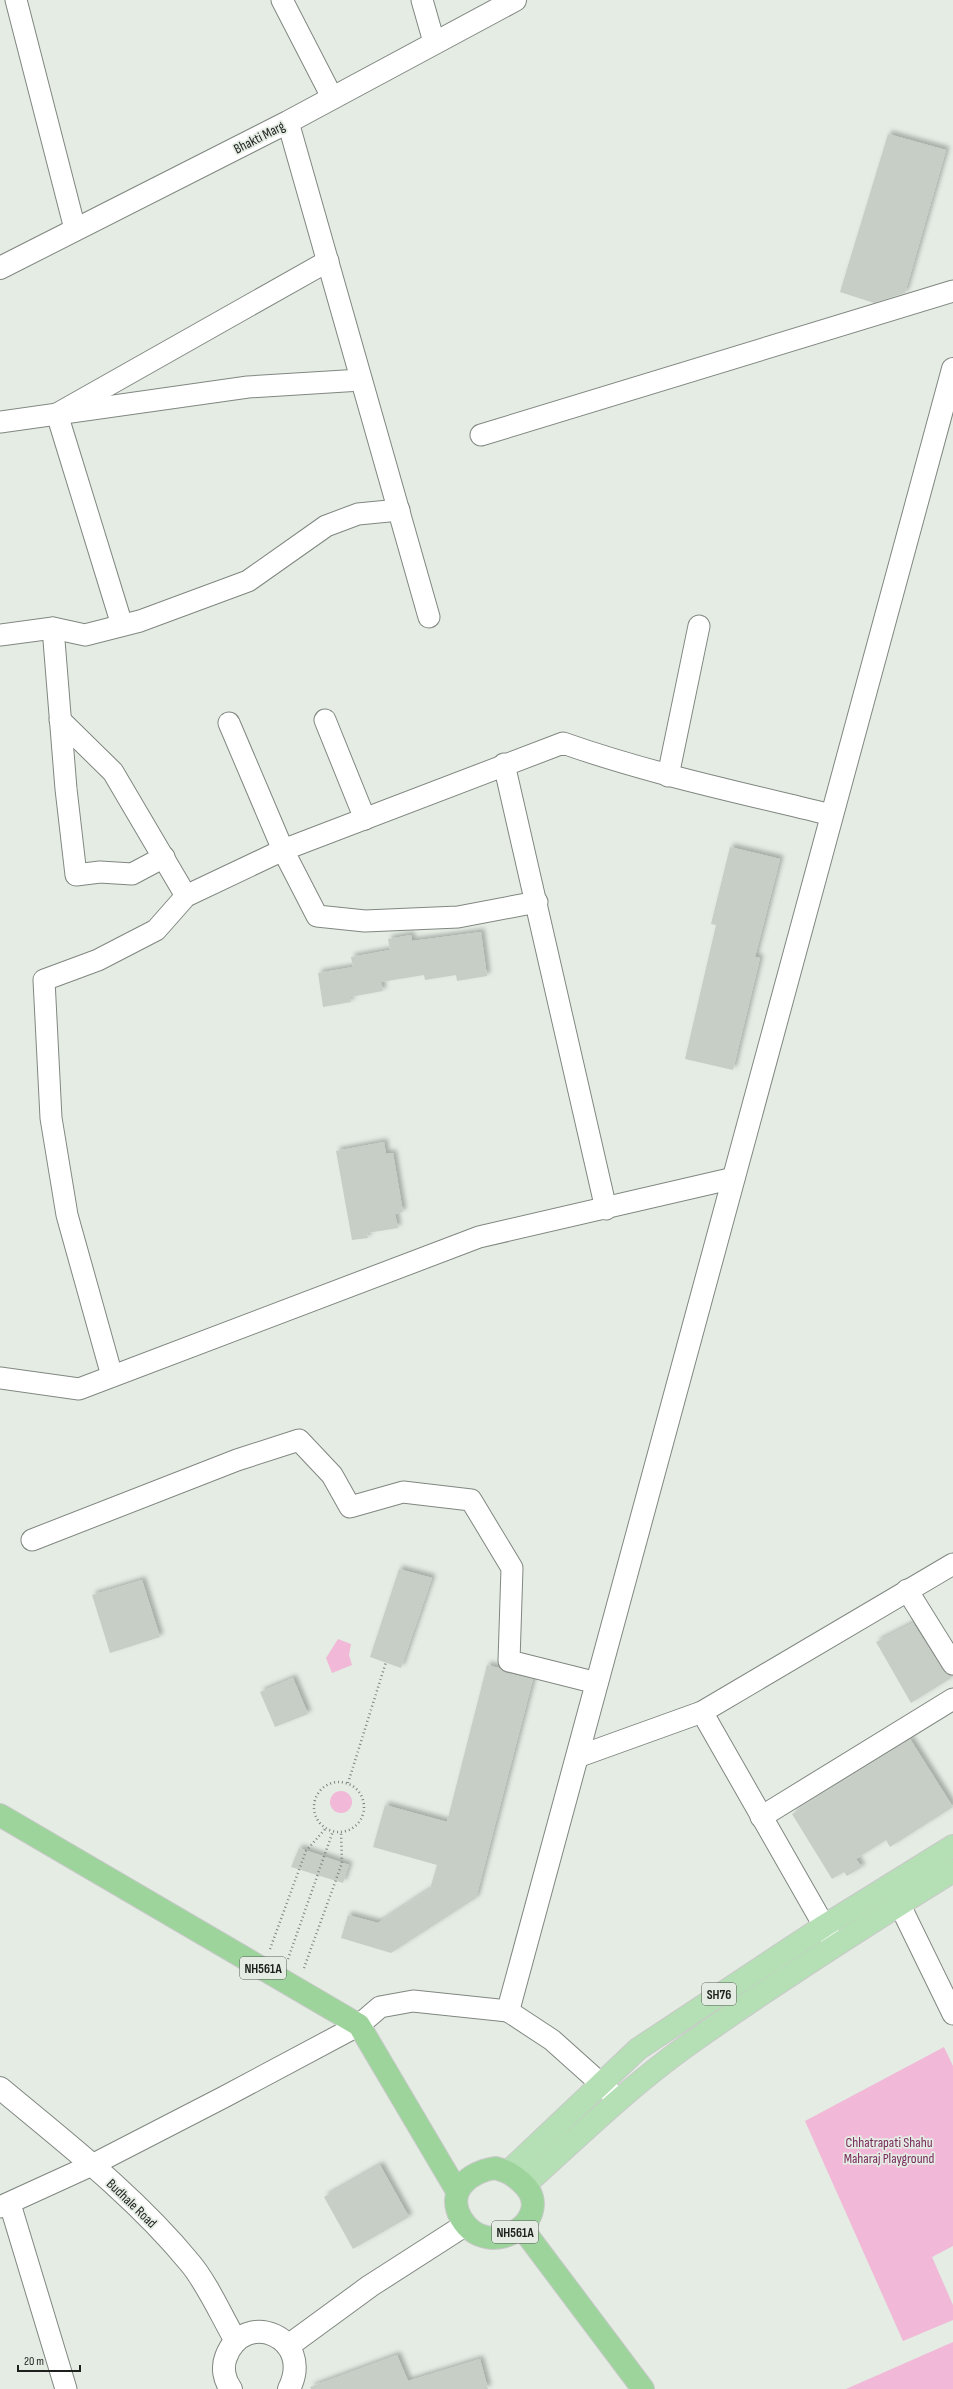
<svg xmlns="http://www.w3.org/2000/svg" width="953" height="2389" viewBox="0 0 953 2389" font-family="'Sofia Sans Condensed',sans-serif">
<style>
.green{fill:#f1b9d7}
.building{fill:#c7cec6;filter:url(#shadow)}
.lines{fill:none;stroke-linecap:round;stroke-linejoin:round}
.minor-casing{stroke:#808780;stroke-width:23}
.tertiary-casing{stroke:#808780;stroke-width:24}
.primary-casing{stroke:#c9c9c9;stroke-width:24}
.trunk-casing{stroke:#c9c9c9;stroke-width:24}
.path{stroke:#7f847f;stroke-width:2.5;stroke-dasharray:1 3;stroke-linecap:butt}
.minor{stroke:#fff;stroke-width:21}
.tertiary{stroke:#fff;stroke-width:22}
.primary{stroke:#b5dfb4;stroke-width:22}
.trunk{stroke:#9cd49b;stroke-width:22}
.labels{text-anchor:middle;stroke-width:3.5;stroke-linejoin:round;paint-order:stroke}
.shield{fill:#e4ece4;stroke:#595d59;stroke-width:1}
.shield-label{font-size:13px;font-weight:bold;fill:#1d201d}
.street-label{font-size:14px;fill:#1d201d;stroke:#e4ece4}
.park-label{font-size:14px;fill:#792a5b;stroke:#e4ece4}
</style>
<defs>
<filter id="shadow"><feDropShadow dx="3.5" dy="-3.5" stdDeviation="2" flood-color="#0004"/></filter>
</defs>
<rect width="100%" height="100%" fill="#e4ece4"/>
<g class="green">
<polygon points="338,1639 351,1644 349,1655 352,1665 332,1673 326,1658"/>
<circle cx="341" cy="1802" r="11"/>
<polygon points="944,2047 953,2066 953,2246 932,2257 953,2305 953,2320 903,2341 805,2121"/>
<polygon points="953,2342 953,2389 846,2389"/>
</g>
<g class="building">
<polygon points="888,134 946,150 905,293 874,303 840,292"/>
<polygon points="730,847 780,859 755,957 760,958 733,1070 685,1059 716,925 711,924"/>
<polygon points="481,932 487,976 457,981 456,975 425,980 424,975 381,982 383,991 350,997 351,1002 323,1007 318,973 353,967 351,957 390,950 388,939 411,935 412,941"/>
<polygon points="384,1142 386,1154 393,1153 403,1212 395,1214 398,1228 367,1233 368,1238 352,1240 336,1151"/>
<polygon points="399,1569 432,1578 401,1668 370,1657"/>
<polygon points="142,1580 160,1637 110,1653 92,1595"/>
<polygon points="913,1623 943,1670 951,1678 911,1703 876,1642"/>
<polygon points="487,1665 499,1668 506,1673 533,1679 476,1898 391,1953 341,1938 348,1915 378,1923 430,1889 437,1865 373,1847 385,1805 447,1822"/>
<polygon points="293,1678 308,1714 275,1727 260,1692"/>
<polygon points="910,1739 953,1807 890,1847 886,1840 856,1859 862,1867 847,1876 844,1872 832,1879 792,1814"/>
<polygon points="299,1848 349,1865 343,1883 291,1867"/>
<polygon points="380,2165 409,2217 353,2249 324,2197"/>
<polygon points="397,2355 408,2381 480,2359 488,2389 311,2389 310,2387"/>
</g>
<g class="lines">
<defs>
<g id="minor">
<polyline points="16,0 75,229"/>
<polyline points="282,0 332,97"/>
<polyline points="422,0 434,42"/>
<polyline points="288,122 429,617"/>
<polyline points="0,422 248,387 361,380"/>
<polyline points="481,435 953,291"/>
<polyline points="122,625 57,414 328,261"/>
<polyline points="53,628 66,789 76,875 100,872 132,874 164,857"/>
<polyline points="0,635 53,628 85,635 140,621 248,581 326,526 358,514 399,510"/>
<polyline points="60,720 113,772 186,896"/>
<polyline points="325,720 365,819"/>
<polyline points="229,723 283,850 317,916 365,921 458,917 537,902"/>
<polyline points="504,764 606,1209"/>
<polyline points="668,776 699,626"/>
<path d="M112,1376L67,1215L51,1118L44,980L98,960L156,930L186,896L283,850L563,743C651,774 742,793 832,815"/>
<polyline points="0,1378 79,1389 479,1237 734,1178"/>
<polyline points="32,1540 237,1460 299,1440 332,1475 350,1507 403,1492 471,1500 512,1568 509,1661 597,1683"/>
<polyline points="907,1590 953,1664"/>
<polyline points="702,1712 835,1945"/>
<polyline points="577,1757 702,1712 953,1564"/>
<polyline points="761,1817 953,1699"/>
<polyline points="892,1889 953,2014"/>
<polyline points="10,2204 66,2389"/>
<polyline points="0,2207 92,2165 224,2097 359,2025 380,2007 413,2001 508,2011 552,2040 619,2100"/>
</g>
<g id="tertiary">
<polyline points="0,268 288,122 515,0"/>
<polyline points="508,2011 953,369"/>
<path d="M0,2088C66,2143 135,2196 190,2263C207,2283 222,2317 236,2341"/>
<polyline points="288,2346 370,2286 465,2225"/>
<path d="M231,2389C224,2380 222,2367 226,2357C244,2308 315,2337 289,2389"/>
</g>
<g id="primary">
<polyline points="509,2171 638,2049 824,1926 953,1846"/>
<path d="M525,2185C577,2138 628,2088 685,2047C772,1985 863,1927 953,1871"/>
</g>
<g id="trunk">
<polyline points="0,1815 359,2025 457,2191"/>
<path d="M495,2168C507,2171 512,2174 521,2182C561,2216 489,2266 461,2218C445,2190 471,2172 495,2168Z"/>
<polyline points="522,2228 643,2389"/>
</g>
</defs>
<use href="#minor" class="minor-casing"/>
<use href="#tertiary" class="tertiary-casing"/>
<use href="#primary" class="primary-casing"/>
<use href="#trunk" class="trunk-casing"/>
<g class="path">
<circle cx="339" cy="1807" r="25"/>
<polyline points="348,1783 386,1662"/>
<polyline points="270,1949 306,1851 326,1828"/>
<polyline points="288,1959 333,1831"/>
<polyline points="304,1968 342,1863 341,1832"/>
</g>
<use href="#minor" class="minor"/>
<use href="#tertiary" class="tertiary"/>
<use href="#primary" class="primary"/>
<use href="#trunk" class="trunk"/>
</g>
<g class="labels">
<g class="shield">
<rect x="240" y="1957" width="46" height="22" rx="3"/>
<rect x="702" y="1983" width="34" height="22" rx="3"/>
<rect x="492" y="2221" width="46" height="22" rx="3"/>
</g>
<g class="shield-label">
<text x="263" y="1973">NH561A</text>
<text x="719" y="1999">SH76</text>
<text x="515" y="2237">NH561A</text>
</g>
<g class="street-label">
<text transform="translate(259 137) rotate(-27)" y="5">Bhakti Marg</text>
<text transform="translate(132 2203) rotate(44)" y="5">Budhale Road</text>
</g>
<g class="park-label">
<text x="889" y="2147">Chhatrapati Shahu<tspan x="889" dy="16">Maharaj Playground</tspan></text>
</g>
</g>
<path d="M18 2365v6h62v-6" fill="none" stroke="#1d201d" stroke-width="2"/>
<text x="24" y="2365" font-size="12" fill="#1d201d" stroke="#e4ece4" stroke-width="3" paint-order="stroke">20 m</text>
</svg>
